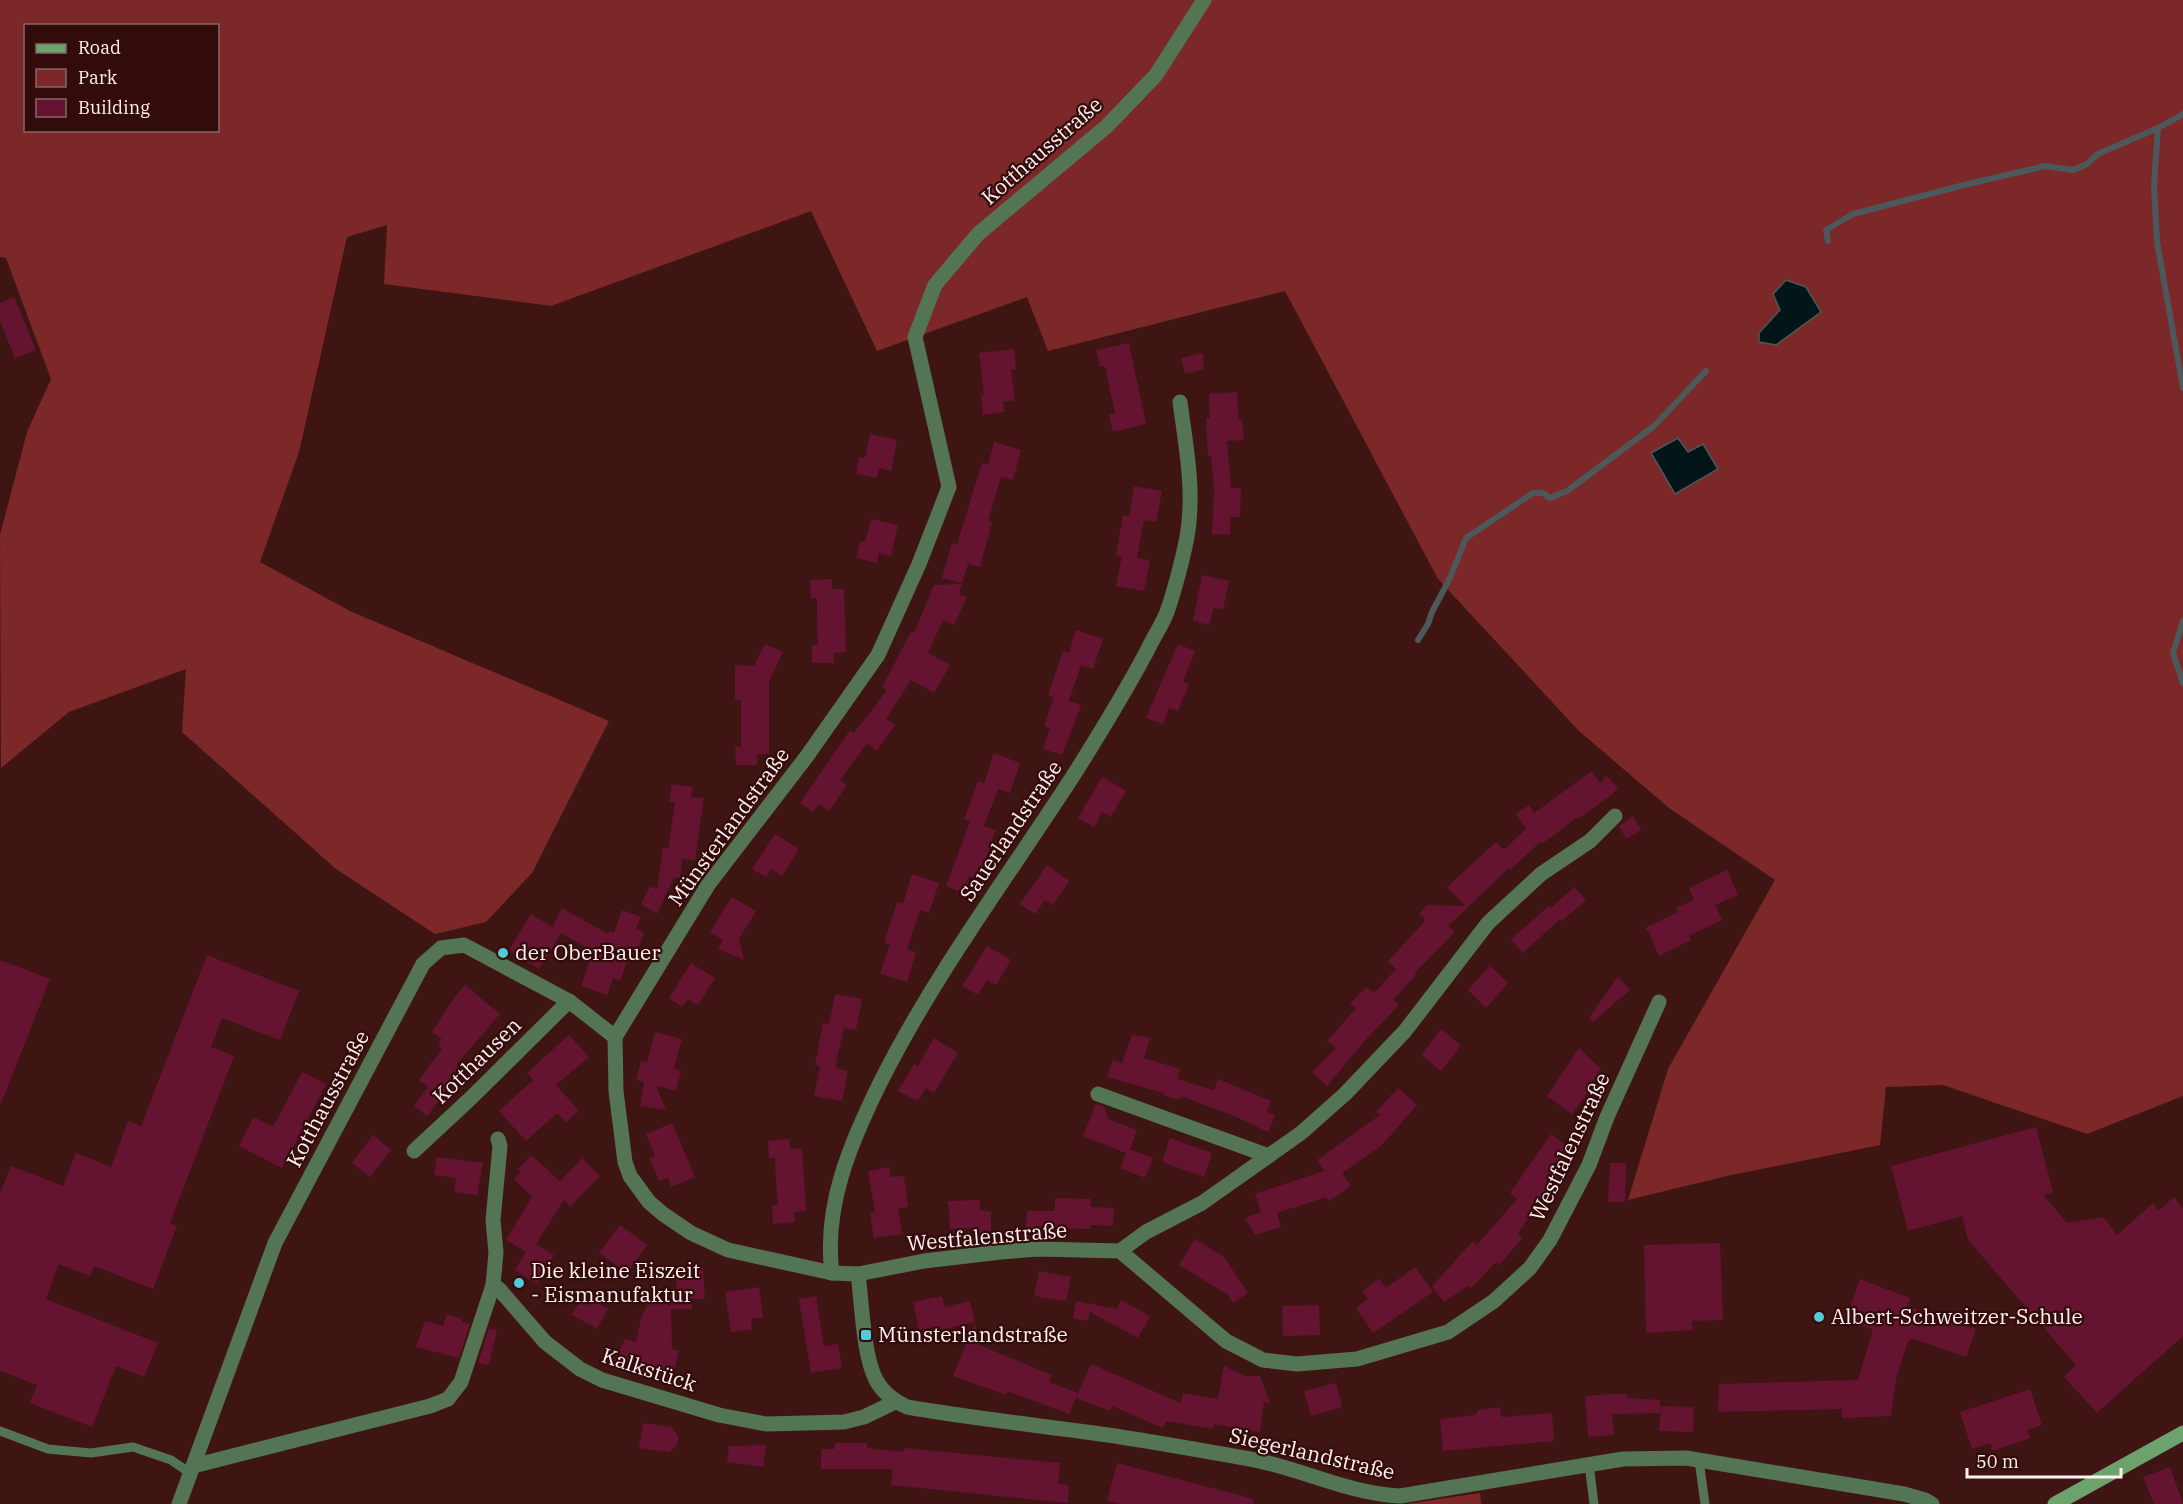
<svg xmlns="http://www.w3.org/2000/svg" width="2183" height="1504" viewBox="0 0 2183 1504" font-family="'IBM Plex Serif',serif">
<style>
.green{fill:#7c2828;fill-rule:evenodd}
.water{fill:#021619;stroke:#4d585a;stroke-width:1.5}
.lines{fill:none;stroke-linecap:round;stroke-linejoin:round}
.stream{stroke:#4d585a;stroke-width:6}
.building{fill:#641330}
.service{stroke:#537553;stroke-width:9}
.minor{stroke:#537553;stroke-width:15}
.secondary{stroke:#6ca26c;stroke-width:15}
.poi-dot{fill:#52cbd7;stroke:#340b0b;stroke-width:2}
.labels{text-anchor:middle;stroke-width:4.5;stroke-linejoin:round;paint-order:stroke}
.street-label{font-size:21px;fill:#fdf1f0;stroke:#340b0b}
.poi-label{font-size:21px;fill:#fdf1f0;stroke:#340b0b;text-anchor:start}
</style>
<rect width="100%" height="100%" fill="#3f1514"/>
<g class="green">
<path d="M0,0H2183V1096L2087,1134L1943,1085L1886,1087L1880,1145L1727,1176L1628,1200L1668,1069L1775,880L1669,808L1579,731L1438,579L1285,291L1048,351L1027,297L877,351L811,211L551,306L384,284L387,225L347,237L299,452L260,562L350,611L609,721L532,873L486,922L435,934L336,869L182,732L186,669L69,712L1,768L0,535L27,432L51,379L6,258L0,257ZM26,26H218V130H26Z"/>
<polygon points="1480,1493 1481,1504 1406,1504"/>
</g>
<g class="water">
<polygon points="1786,280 1806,287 1821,312 1776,345 1759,342 1759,333 1780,310 1773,294"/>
<polygon points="1678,438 1688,452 1703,444 1718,469 1675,494 1651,453"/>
</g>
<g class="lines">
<g class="stream">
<polyline points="2158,128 2154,185 2157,242 2183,388"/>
<polyline points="1828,241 1826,230 1853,214 1968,184 2045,166 2073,170 2087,164 2098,154 2158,128 2183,114"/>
<polyline points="2183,621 2173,653 2183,683"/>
<polyline points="1418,640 1428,624 1432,612 1450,578 1466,538 1533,493 1543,493 1550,498 1567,491 1654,426 1706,371"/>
</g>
</g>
<g class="building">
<polygon points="14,297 36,350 15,358 0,321 0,303"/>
<polygon points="1129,343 1146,424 1113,432 1109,414 1115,413 1110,390 1105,366 1100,367 1096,350"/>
<polygon points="1014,349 1016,369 1011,370 1015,400 1003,402 1004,412 983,415 981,395 984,395 979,353"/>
<polygon points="1203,353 1204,369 1185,374 1181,358"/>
<polygon points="1237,392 1239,420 1242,420 1244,440 1227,441 1231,488 1241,488 1240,517 1230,517 1230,535 1212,534 1214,488 1211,456 1208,456 1206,418 1210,418 1209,394"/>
<polygon points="870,434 897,440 891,471 879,468 877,478 856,474 859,457 865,458"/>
<polygon points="994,442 1021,450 1013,480 1001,477 988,521 992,522 980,567 968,564 962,583 942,578 952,543 957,544 982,463 988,465"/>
<polygon points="1134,486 1162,491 1156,522 1144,520 1137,558 1150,560 1144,591 1116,586 1122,556 1116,555 1123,515 1129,517"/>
<polygon points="871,519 898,525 891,556 879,553 877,563 856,558 860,541 865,542"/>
<polygon points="1202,575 1229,581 1223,610 1214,607 1209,625 1193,621"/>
<polygon points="832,579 832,589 844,589 846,652 834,653 834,663 812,663 812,645 818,645 817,621 817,598 811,598 810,580"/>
<polygon points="962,584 959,594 967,597 954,625 943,620 928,653 950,665 934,693 911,680 886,719 895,725 877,751 867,743 840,780 847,785 829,811 819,804 813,812 800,803 850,730 854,733 887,690 882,687 911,632 914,633 934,585"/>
<polygon points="1076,630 1103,639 1093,669 1081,665 1069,701 1081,705 1062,755 1043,749 1050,728 1044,726 1054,697 1048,695 1063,651 1069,653"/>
<polygon points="765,644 783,652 769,681 769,754 757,754 757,765 736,765 735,747 741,747 741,700 735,700 735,665 754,666"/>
<polygon points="1178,644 1195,651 1183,682 1189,684 1178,711 1169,708 1163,724 1146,718"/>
<polygon points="994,753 1020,763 1010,793 998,789 984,826 996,830 978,879 969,876 963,893 946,886 970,821 964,820 978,781 984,783"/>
<polygon points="1592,771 1600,783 1606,776 1618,787 1613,794 1578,819 1576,818 1542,844 1540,842 1510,870 1509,868 1448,926 1455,932 1414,974 1416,975 1393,1000 1399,1005 1367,1038 1327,1086 1312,1072 1336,1048 1327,1041 1356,1008 1350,1004 1366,987 1374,993 1396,969 1388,961 1426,920 1419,914 1427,905 1465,906 1447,887 1496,842 1504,850 1526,829 1516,814 1529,805 1534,813"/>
<polygon points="1102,777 1126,791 1111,817 1102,812 1094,827 1078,818"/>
<polygon points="672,784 693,787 691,797 704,798 695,860 682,859 680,878 674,877 657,914 641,904 650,886 657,890 663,848 668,849 675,803 669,802"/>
<polygon points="1633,816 1641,830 1626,839 1619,826"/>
<polygon points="775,834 799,849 782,876 771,869 766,877 752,869"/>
<polygon points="1047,865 1069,881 1053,905 1045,900 1035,914 1020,904"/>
<polygon points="1727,870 1738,895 1715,905 1722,920 1689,936 1691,940 1659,956 1649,932 1645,928 1678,912 1676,908 1694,900 1689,888"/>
<polygon points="912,874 939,883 929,913 920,910 907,949 916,952 907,982 880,974 890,944 884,943 897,902 903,904"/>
<polygon points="1574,887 1586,900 1562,921 1560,919 1523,953 1511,939 1549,906 1551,908"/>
<polygon points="732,897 756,911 739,939 744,960 718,949 723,940 710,932"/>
<polygon points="562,908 608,934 609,931 614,933 622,910 641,917 636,928 644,933 638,949 632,947 620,981 613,978 607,995 581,986 593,951 561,933 539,969 509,950 531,914 552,927"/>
<polygon points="987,946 1011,960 996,985 987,980 978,995 962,986"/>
<polygon points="207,955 299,991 280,1040 222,1018 211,1047 234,1056 170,1223 177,1226 153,1289 94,1266 90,1276 59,1264 46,1299 158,1343 144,1377 116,1366 92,1427 30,1403 37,1385 0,1371 0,1193 11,1166 63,1186 76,1153 111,1167 128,1121 141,1126"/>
<polygon points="0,960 50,979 1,1104 0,1103"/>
<polygon points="691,963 715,978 698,1005 688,999 682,1007 669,998"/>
<polygon points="1490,966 1508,983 1486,1008 1468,990"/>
<polygon points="1618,976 1630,990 1593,1022 1589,1018"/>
<polygon points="465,985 500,1014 456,1065 458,1067 448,1080 452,1083 427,1116 414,1106 428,1087 419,1080 442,1049 438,1046 442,1039 432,1032 453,999"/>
<polygon points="835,994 862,999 856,1030 844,1028 837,1058 836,1068 848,1071 842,1101 814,1096 820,1066 815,1065 823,1023 829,1024"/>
<polygon points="1441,1029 1461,1045 1441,1071 1421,1055"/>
<polygon points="655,1032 682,1039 674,1069 681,1071 676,1091 656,1086 666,1110 640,1106 644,1082 636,1080 641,1061 647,1062"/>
<polygon points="569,1035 589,1057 556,1085 579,1111 566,1122 557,1113 526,1141 499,1111 533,1080 527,1073"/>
<polygon points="1132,1035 1150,1038 1144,1058 1180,1069 1177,1079 1214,1090 1218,1079 1271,1101 1267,1112 1275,1115 1268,1132 1234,1116 1181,1096 1180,1100 1163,1095 1164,1093 1107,1077 1113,1060 1122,1063"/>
<polygon points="934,1038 958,1053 934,1093 926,1088 918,1101 898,1091 914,1064 918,1066"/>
<polygon points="1579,1048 1601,1069 1591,1083 1593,1085 1572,1114 1547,1096"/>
<polygon points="302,1072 326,1084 282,1168 239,1146 254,1117 273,1127"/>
<polygon points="1398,1088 1417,1105 1381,1146 1342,1173 1351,1186 1329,1201 1326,1197 1277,1213 1281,1227 1255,1235 1245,1218 1261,1212 1255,1194 1324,1171 1317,1160 1380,1115 1376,1112"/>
<polygon points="1096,1104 1104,1106 1108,1119 1137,1130 1130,1149 1153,1158 1145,1178 1120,1168 1126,1153 1083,1136"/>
<polygon points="672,1123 695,1177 671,1187 668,1178 659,1181 649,1158 655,1156 646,1134"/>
<polygon points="2036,1127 2053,1192 2043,1195 2067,1223 2103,1217 2117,1235 2153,1203 2158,1211 2174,1197 2183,1209 2183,1336 2097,1413 2064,1377 2076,1365 1968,1240 1962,1216 1908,1231 1891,1166"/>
<polygon points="1551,1134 1575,1152 1518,1233 1523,1238 1499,1265 1496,1262 1471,1288 1468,1286 1444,1302 1432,1286 1473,1241 1477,1245 1517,1199 1510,1193"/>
<polygon points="373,1135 391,1150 370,1177 352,1163"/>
<polygon points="1170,1138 1212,1153 1204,1177 1162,1162"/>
<polygon points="789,1139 790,1149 802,1148 806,1211 794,1212 795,1222 773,1224 772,1206 778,1205 776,1182 775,1158 769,1158 768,1141"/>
<polygon points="531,1155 560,1181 582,1158 600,1176 570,1207 564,1200 536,1244 554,1255 537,1284 515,1270 526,1252 506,1240 532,1197 514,1179 521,1171 518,1169"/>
<polygon points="437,1157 483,1163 477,1195 454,1192 456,1178 434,1175"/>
<polygon points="1610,1163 1626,1163 1625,1202 1608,1202"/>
<polygon points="889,1167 891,1177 904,1176 908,1207 898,1208 902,1234 874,1238 870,1213 875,1212 868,1171"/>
<polygon points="1055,1198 1091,1199 1091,1207 1114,1208 1113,1226 1091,1225 1090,1229 1026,1228 1027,1211 1055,1211"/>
<polygon points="980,1200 980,1210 991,1212 991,1233 974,1234 974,1228 950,1229 948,1201"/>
<polygon points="620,1225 647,1245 627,1273 599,1253"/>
<polygon points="1195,1239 1224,1257 1248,1293 1233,1303 1227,1294 1179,1265"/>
<polygon points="1720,1243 1723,1320 1692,1321 1693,1330 1646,1333 1644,1245"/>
<polygon points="703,1267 705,1299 692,1299 692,1309 671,1309 672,1349 679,1351 671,1383 628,1372 629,1368 613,1363 625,1339 636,1342 641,1318 651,1297 671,1306 670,1293 677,1293 676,1268"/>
<polygon points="1415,1267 1433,1292 1373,1333 1356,1308 1368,1299 1362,1291 1379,1279 1386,1288"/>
<polygon points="1039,1271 1071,1277 1066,1301 1034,1296"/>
<polygon points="1860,1279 1910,1298 1907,1306 1976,1329 1966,1357 1911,1338 1910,1342 1908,1341 1896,1379 1891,1416 1842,1418 1842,1409 1718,1412 1719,1384 1858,1380 1873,1329 1861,1325 1862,1322 1847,1316"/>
<polygon points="759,1287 763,1317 751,1319 752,1329 731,1332 725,1292"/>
<polygon points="583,1295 608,1309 597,1329 572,1315"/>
<polygon points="816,1296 824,1346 838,1344 842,1368 811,1373 799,1299"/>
<polygon points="942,1296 945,1307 970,1301 975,1322 941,1330 940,1326 919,1330 913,1302"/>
<polygon points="1121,1300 1150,1316 1138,1338 1090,1312 1088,1321 1073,1318 1076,1301 1117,1309"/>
<polygon points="1319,1305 1320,1335 1283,1336 1282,1306"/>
<polygon points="447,1314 462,1319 461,1322 470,1324 459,1358 416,1347 425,1321 443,1326"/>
<polygon points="975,1323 979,1345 1052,1375 1049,1382 1078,1393 1069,1414 1007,1391 1006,1395 953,1376"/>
<polygon points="489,1328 497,1330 489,1365 478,1363"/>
<polygon points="1091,1364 1181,1403 1183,1393 1218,1399 1224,1366 1245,1376 1260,1376 1270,1403 1264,1402 1260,1432 1214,1424 1213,1429 1166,1421 1163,1428 1112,1406 1110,1411 1076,1398"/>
<polygon points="1336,1383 1342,1407 1311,1416 1304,1391"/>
<polygon points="2030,1389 2042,1425 2027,1430 2030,1438 1993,1451 1990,1443 1972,1449 1960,1412"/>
<polygon points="1610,1394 1627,1394 1627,1398 1660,1400 1660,1413 1612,1414 1614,1435 1588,1437 1585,1396"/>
<polygon points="1661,1406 1694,1407 1693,1432 1659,1431"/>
<polygon points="1500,1407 1501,1417 1552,1413 1554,1441 1443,1451 1440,1419 1475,1415 1479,1410"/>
<polygon points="643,1423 672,1427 679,1438 676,1446 669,1452 639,1448"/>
<polygon points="835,1443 867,1443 867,1448 903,1452 904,1448 1060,1463 1058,1484 1069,1485 1068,1503 891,1485 893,1469 821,1469 821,1449 835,1449"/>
<polygon points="766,1445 763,1467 727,1462 729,1446"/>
<polygon points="1117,1463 1254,1499 1253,1504 1120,1504 1107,1501"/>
<polygon points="2170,1467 2183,1504 2154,1504 2143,1477"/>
</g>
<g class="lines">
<g class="service">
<polyline points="0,1431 48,1449 91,1453 133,1447 171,1460 190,1473"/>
<polyline points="1699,1460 1705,1504"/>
<polyline points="1589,1464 1594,1504"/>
</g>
<g class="minor">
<polyline points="1204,0 1156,75 1107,126 978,234 935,285 915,337 949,487 919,564 878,655 807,756 708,885 615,1037 616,1091 625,1162 630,1176 649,1202 663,1214 691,1233 728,1250 832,1273 858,1274 924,1261 1001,1252 1038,1249 1120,1251 1226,1341 1263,1360 1297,1364 1357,1359 1448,1332 1494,1301 1530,1268 1550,1240 1589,1165 1607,1117 1659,1002"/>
<polyline points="1098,1094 1269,1156"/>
<polyline points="414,1151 472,1097 569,1001"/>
<polyline points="1120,1251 1146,1232 1202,1203 1301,1133 1345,1094 1405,1031 1488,923 1541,874 1590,841 1615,816"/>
<path d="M832,1273C823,1206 851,1142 880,1083C934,975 1007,878 1073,776C1099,735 1124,694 1147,651C1153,638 1162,625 1167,612C1174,592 1183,558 1187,537C1195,492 1186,447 1180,402"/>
<path d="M858,1274C862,1303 863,1355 876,1380C883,1393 894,1401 907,1407C976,1419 1046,1426 1115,1436C1160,1443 1205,1451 1250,1459C1300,1468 1349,1494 1400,1496L1623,1459L1686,1458L1904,1494L1925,1500L1932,1504"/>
<polyline points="493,1285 499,1289 545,1342 580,1369 602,1380 719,1415 766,1424 844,1422 864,1417 895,1402"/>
<polyline points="193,1466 430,1406 448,1399 461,1382 493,1285 496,1253 493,1220 500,1146 498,1139"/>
<polyline points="179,1504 275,1243 423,964 441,948 464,945 569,1001 615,1037"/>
</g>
<polyline class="secondary" points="2055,1504 2183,1433"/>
</g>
<g class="poi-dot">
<circle cx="503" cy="953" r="6"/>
<circle cx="519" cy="1283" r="6"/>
<circle cx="1819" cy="1317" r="6"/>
<rect x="860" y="1329" width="12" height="12" rx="3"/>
</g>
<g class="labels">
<g class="street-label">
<text transform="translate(1042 151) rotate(-41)" y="7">Kotthausstraße</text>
<text transform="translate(729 827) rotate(-54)" y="7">Münsterlandstraße</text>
<text transform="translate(1011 831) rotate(-56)" y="7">Sauerlandstraße</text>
<text transform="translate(477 1061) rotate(-44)" y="7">Kotthausen</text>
<text transform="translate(328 1099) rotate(-62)" y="7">Kotthausstraße</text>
<text transform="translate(1570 1147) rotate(-65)" y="7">Westfalenstraße</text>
<text transform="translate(987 1237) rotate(-5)" y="7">Westfalenstraße</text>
<text transform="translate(649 1370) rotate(18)" y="7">Kalkstück</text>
<text transform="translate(1312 1454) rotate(13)" y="7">Siegerlandstraße</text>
</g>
<g class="poi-label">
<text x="515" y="960">der OberBauer</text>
<text x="531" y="1278">Die kleine Eiszeit<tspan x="531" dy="24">- Eismanufaktur</tspan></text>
<text x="1831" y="1324">Albert-Schweitzer-Schule</text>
<text x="878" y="1342">Münsterlandstraße</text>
</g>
</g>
<rect x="24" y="24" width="195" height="108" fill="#340b0b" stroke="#846767" stroke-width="1.5"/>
<rect x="36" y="44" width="30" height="9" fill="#6ca26c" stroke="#846767" stroke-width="1.5"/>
<text x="78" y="54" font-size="18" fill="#fdf1f0">Road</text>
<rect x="36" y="69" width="30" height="18" fill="#7c2828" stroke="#846767" stroke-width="1.5"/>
<text x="78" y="84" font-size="18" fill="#fdf1f0">Park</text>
<rect x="36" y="99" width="30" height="18" fill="#641330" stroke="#846767" stroke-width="1.5"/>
<text x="78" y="114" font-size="18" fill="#fdf1f0">Building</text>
<path d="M1967 1468v9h154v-9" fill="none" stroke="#fdf1f0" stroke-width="3"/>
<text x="1976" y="1468" font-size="18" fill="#fdf1f0" stroke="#340b0b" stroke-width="4.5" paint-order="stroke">50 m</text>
</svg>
